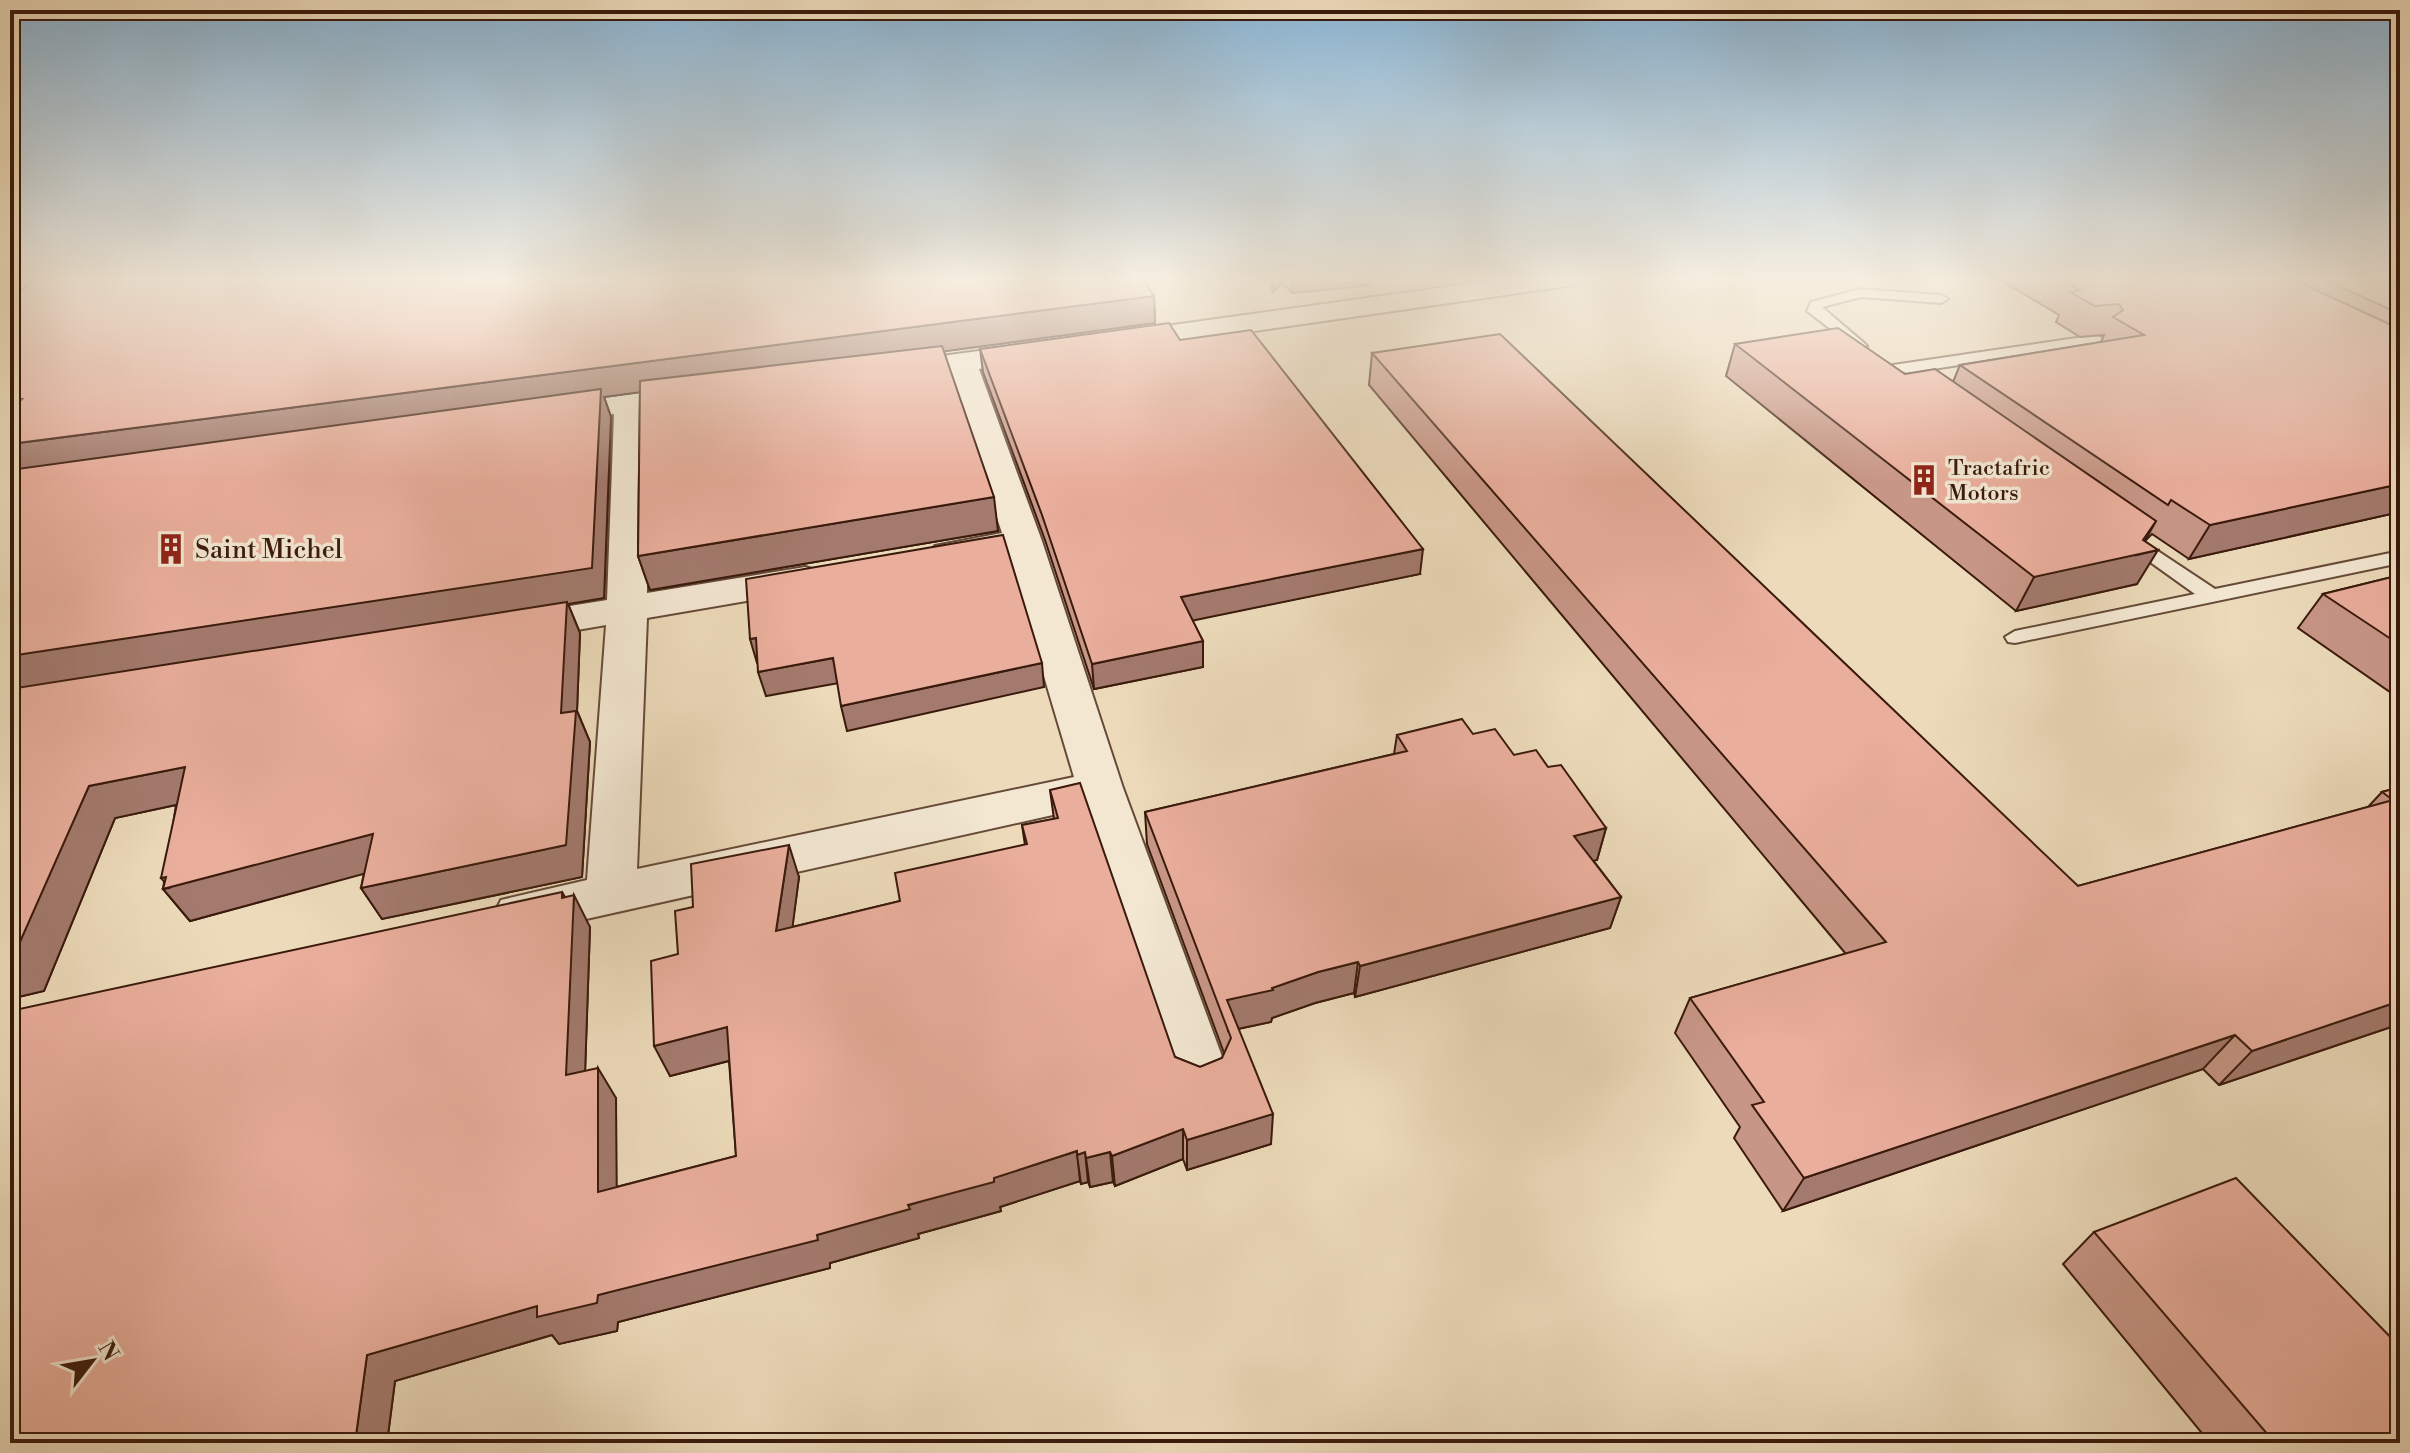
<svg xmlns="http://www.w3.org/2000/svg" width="2410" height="1453" viewBox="0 0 2410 1453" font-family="'Libre Bodoni',serif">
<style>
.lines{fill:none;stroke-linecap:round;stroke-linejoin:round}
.lane-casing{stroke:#664a38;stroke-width:4}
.street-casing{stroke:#664a38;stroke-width:4}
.lane{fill:#f3e7d2;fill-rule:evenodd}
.street{fill:#f3e7d2;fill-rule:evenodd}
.wall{fill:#c89686;stroke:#3a1a0c;stroke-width:2}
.shaded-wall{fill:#a37a6d;stroke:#3a1a0c;stroke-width:2}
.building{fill:#e9ae9c;stroke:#3a1a0c;stroke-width:2}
.labels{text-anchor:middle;stroke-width:7;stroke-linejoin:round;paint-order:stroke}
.far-poi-label{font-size:22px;fill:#3a1a0c;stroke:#f3e7d2;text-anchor:start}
.poi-label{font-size:26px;fill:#3a1a0c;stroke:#f3e7d2;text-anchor:start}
</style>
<rect width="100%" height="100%" fill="#ecdaba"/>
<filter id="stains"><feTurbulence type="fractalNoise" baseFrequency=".0025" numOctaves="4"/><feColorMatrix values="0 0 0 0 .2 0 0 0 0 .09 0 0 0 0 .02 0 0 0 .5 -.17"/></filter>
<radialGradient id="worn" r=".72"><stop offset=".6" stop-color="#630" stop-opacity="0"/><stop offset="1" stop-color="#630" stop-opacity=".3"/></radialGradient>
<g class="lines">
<defs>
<g id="lane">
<polygon points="1861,289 1941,295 1948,299 1941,303 1861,297 1822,307 1864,343 1867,346 1859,351 1807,311 1811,302"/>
<polygon points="2097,335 2105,340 2102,343 1907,373 1920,383 1912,388 1885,370 1893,365"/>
<polygon points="2132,534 2215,589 2400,551 2400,563 2015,643 2008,642 2005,637 2015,631 2195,594 2125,544 2125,536"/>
</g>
<g id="street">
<polygon points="1511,278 1582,278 1578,284 1568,286 1115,351 1104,348 1100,342 1104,336 1115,333"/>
<polygon points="1039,343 1050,346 1054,352 1050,358 979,369 1042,541 1123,788 1227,1070 1219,1087 1199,1095 1179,1087 1084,808 519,934 501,928 494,914 501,900 587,880 606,625 514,641 500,637 494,628 500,619 514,615 607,600 614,414 548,423 536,420 532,413 536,406 698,384 709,387 714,394 709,401 647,410 647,593 805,567 819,571 824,579 819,587 805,591 647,618 637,869 1074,777 1008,555 948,565 935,562 929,554 935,546 1002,533 949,373 889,381 878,379 873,372 878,365 889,363"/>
</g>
</defs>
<use href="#lane" class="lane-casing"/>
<use href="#street" class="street-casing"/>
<use href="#lane" class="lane"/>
<use href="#street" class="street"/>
</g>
<g class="wall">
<polygon points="10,278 1154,296 1155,323 944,351 998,531 650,590 638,556 640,392 604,397 611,417 604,598 568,604 580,633 577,711 590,742 582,877 382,919 361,888 364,873 190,921 163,889 176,805 115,818 44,991 10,999 10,302 13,299 10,294"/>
<polygon points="1268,278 1384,278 1372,279 1371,285 1292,293 1283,283 1273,292"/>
<polygon points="1997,278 2400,278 2400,512 2189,559 2152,534 2145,541 2137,584 2016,611 1726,376 1735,344 1953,382 1960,365 2101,342 2104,335 2080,337 2056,322 2059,315"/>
<polygon points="1180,340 1420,574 1192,620 1203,641 1203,667 1094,689 1045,540 983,372 980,349"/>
<polygon points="1372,353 2078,886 2368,807 2382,792 2400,787 2400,1024 2219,1085 2203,1069 1783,1211 1734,1138 1740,1127 1675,1033 1690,998 1846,954 1369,385"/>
<polygon points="2400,575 2400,699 2298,628 2323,594"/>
<polygon points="1473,734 1514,755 1548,767 1606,828 1597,860 1593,860 1621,897 1610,928 1355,997 1354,993 1315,1003 1272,1018 1271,1022 1238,1029 1271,1144 1187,1170 1183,1159 1115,1186 1113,1182 1090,1187 1088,1182 1081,1184 1080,1181 1000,1207 1001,1211 918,1234 919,1238 830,1263 830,1268 618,1322 617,1331 559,1344 552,1335 395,1381 387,1443 10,1443 562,892 565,897 590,927 585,1071 616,1098 616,1187 736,1156 729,1061 670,1076 678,954 693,907 799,877 792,927 900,901 1025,845 1022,825 1054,819 1050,790 1175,1057 1200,1067 1222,1058 1224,1053 1147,844 1145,812 1394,754 1397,735"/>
<polygon points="2094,1232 2400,1443 2210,1443 2063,1264"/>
</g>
<g class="shaded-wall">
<polygon points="1273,278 1284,278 1283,283 1273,292"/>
<polygon points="1293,278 1384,278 1372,279 1371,285 1292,293"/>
<polygon points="32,281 21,311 10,294 10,284"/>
<polygon points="1154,296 1155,323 604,397 611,417 604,598 568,604 580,633 577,711 590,742 582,877 382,919 361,888 566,845 10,692 10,444"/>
<polygon points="2400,484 2400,512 2189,559 2210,525"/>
<polygon points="994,497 998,531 650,590 638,556"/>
<polygon points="2156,521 2137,555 2158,550 2137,584 2016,611 2034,577 2143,540"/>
<polygon points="1423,549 1420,574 1181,623 1181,597"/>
<polygon points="756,638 764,662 757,663 750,639"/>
<polygon points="1203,641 1203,667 1094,689 1092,664"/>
<polygon points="833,658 839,683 766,696 758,672"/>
<polygon points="1042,663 1044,687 847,731 841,706"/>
<polygon points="185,767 208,798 115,818 44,991 10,999 10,960 89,786"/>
<polygon points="1606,828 1597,860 1565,868 1574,836"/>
<polygon points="373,834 393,866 190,921 163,889 169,888 161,878"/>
<polygon points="789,845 799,877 788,962 776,931"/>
<polygon points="562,892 573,913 574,895 590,927 584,1105 566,1075"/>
<polygon points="1621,897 1610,928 1355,997 1360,966"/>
<polygon points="1358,962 1354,993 1315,1003 1272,1018 1271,1022 1228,1031 1227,1000 1272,988 1318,972"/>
<polygon points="2400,1001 2400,1024 2219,1085 2252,1051"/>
<polygon points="727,1027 740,1058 670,1076 654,1046"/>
<polygon points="2235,1035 2203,1069 1783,1211 1804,1178"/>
<polygon points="598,1068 616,1098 617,1221 598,1192"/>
<polygon points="1273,1114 1271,1144 1187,1170 1187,1140"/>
<polygon points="1183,1129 1183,1159 1115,1186 1112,1156"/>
<polygon points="1077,1151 1080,1181 1000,1207 1001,1211 918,1234 919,1238 830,1263 830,1268 618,1322 617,1331 559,1344 552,1335 395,1381 387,1443 355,1443 367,1355 537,1306 598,1295 817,1235"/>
<polygon points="1085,1152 1088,1182 1081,1184 1077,1155"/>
<polygon points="1110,1152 1113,1182 1090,1187 1086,1158"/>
</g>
<g class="building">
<polygon points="10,278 1142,278 1154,296 10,444 10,411 22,399 10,399 10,302 32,281 10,284"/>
<polygon points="2059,278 2290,278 2400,329 2400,484 2210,525 2171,500 2168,505 1960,365 2144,335 2113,317 2123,310 2119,304 2095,306 2070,292 2080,290"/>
<polygon points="2321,278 2400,278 2400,314"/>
<polygon points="1169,323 1180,340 1251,330 1423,549 1181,597 1203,641 1092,664 1042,515 980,349"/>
<polygon points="1838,328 1905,374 1935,369 2156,521 2143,540 2158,550 2034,577 1735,344"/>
<polygon points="1500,334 2078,886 2393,800 2382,792 2400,787 2400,1001 2252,1051 2235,1035 1804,1178 1752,1105 1764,1102 1690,998 1886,942 1372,353"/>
<polygon points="942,346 994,497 638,556 640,381"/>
<polygon points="601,389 592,568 10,656 10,470"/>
<polygon points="1003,535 1042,663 841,706 833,658 758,672 756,638 750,639 746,579"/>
<polygon points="2400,575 2400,645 2323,594"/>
<polygon points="567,602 561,713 576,711 566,845 361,888 373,834 163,889 166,877 161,878 185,767 89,786 12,960 10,960 10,689"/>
<polygon points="1462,719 1473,734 1495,729 1514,755 1536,750 1548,767 1561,765 1606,828 1574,836 1621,897 1360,966 1358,962 1318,972 1272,988 1273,990 1227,1000 1273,1114 1187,1140 1183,1129 1112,1156 1110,1152 1086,1158 1085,1152 1077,1155 1077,1151 994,1178 994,1182 908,1205 910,1209 817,1235 818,1240 598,1295 597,1303 537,1317 537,1306 367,1355 355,1443 71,1443 72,1441 64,1443 10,1443 10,1011 562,892 562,898 574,895 566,1075 598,1068 598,1192 736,1156 727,1027 654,1046 651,961 678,954 675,911 693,907 691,864 789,845 776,931 900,901 895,873 1027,844 1022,825 1058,818 1050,790 1080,783 1175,1057 1200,1067 1222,1058 1231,1038 1145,812 1407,751 1397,735"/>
<polygon points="2236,1178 2400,1347 2400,1443 2275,1443 2094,1232"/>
</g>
<linearGradient id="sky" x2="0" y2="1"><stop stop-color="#8ab6d6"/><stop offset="0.58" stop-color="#f6eee0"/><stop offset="1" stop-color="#f6eee0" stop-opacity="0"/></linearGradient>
<rect width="2410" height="481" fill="url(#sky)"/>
<defs>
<symbol id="building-bare" viewBox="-9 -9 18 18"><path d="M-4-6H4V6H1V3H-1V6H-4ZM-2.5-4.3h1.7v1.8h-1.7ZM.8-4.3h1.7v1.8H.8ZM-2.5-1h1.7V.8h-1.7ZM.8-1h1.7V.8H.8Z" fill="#8f2418" stroke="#f3e7d2" stroke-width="2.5" paint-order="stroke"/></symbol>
</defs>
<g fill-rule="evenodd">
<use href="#building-bare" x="1902" y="458" width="44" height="44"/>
<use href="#building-bare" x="149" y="527" width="44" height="44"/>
</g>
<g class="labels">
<g class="far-poi-label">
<text x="1948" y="475">Tractafric<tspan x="1948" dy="25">Motors</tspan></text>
</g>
<g class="poi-label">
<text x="195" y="558">Saint Michel</text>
</g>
</g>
<rect width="2410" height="1453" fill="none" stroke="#ecdaba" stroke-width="40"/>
<rect x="12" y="12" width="2386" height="1429" fill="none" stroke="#3a1a0c" stroke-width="4"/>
<rect x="20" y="20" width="2370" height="1413" fill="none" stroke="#3a1a0c" stroke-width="2"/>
<g transform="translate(92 1361) rotate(59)" stroke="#f3e7d2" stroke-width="6" paint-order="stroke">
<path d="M0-6L14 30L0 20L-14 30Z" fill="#3a1a0c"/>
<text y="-12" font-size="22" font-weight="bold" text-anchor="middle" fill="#3a1a0c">N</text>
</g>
<rect width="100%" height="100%" filter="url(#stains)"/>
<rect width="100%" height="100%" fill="url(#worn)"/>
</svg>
